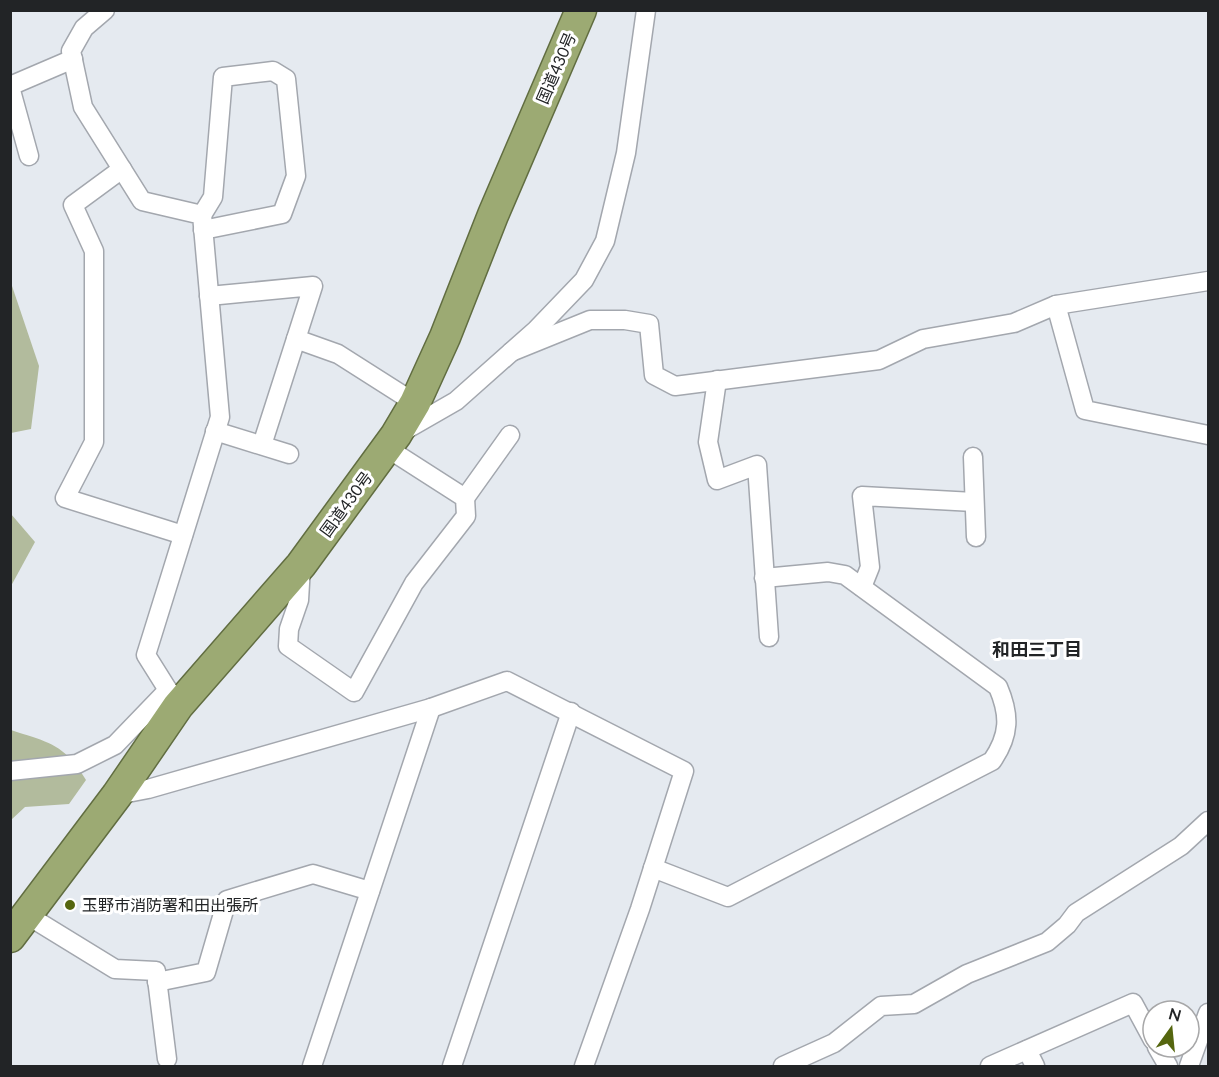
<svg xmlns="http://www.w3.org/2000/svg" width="1219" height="1077" viewBox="0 0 1219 1077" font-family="Lato,'Noto Sans JP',sans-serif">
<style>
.green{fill:#b2bb9d}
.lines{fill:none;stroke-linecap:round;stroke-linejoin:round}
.minor-casing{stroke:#a3a7ae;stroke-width:21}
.trunk-casing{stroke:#616d41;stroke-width:33}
.minor{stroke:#fff;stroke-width:18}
.trunk{stroke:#9caa73;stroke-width:30}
.poi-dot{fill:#55660f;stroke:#fff;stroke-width:2}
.labels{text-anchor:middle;stroke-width:6;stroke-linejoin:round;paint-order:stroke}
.street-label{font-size:16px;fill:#222426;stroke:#fff}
.poi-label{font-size:16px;fill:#222426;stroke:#fff;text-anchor:start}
.neighbourhood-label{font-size:18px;font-weight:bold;fill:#222426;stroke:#fff}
</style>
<rect width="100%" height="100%" fill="#e5eaf0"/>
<g class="green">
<polygon points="11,283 39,366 31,429 11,433"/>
<polygon points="11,514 35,542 11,586"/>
<path d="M11,730C50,743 63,743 86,780L69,804L25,807L11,820Z"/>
</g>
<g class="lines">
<defs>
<g id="minor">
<polyline points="105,10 84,28 71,51 83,107 142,201 202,215 220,417 146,655 178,706"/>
<polyline points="10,86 73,59"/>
<polyline points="10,87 29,156"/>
<polyline points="122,169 73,205 94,251 94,442 65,498 183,535"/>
<polyline points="202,215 213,197 223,77 273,71 286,79 296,176 282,214 203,230"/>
<polyline points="209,296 313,286 262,445"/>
<polyline points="1056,305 1085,410 1208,435"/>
<polyline points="296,339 338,354 415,403"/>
<polyline points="511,352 590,320 625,320 649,324 654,375 675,386 879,360 923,339 1014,323 1056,305 1208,281"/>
<polyline points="717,380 708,442 717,480 757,465 769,637"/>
<polyline points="215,431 289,454"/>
<polyline points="402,432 456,401 536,330 584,280 605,241 626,153 646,10"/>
<polyline points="973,457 976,537"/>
<polyline points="465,498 510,435"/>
<polyline points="301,567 299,600 289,629 288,646 354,692 414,583 466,516 465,498 387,448"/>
<polyline points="862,587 870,567 862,496 974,502"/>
<polyline points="10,771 77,764 115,745 168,690"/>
<polyline points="117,795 148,789 431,708 507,681 684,771 640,909 584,1066"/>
<path d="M653,868L728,897L992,761C1010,735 1010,715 998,687L845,575L828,572L764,578"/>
<polyline points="27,915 115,969 156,971 167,1059"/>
<polyline points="157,982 206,972 227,900 313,874 370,891"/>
<polyline points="1157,1047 1168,1066"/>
<polyline points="1027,1050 1035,1066"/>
<polyline points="312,1066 431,708"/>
<polyline points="452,1066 571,712"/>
<polyline points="783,1066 834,1043 881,1006 914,1004 967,974 1047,942 1067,925 1076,913 1181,846 1208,821"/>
<polyline points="990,1066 1133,1003 1153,1040"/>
<polyline points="1189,1066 1208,1013"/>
</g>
<polyline id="trunk" points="10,937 117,795 178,706 301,565 396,435 415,403 445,337 493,215 581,10"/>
</defs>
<use href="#minor" class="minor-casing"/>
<use href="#trunk" class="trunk-casing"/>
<use href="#minor" class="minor"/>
<use href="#trunk" class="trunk"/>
</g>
<circle class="poi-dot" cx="70" cy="905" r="6"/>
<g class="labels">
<g class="street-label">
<text transform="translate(556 68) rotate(-67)" y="6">国道430号</text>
<text transform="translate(346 504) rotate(-54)" y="6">国道430号</text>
</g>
<g class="poi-label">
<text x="82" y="911">玉野市消防署和田出張所</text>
</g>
<g class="neighbourhood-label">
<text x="1037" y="656">和田三丁目</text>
</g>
</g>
<rect width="1219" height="1077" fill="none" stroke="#222426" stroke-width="24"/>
<g transform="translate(1171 1029) rotate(15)"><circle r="28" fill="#ffffff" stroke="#a7a7a8" stroke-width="1.5"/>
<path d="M0-4.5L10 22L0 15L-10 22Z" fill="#55660f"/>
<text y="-9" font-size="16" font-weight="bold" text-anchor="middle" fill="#222426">N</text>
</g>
</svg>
